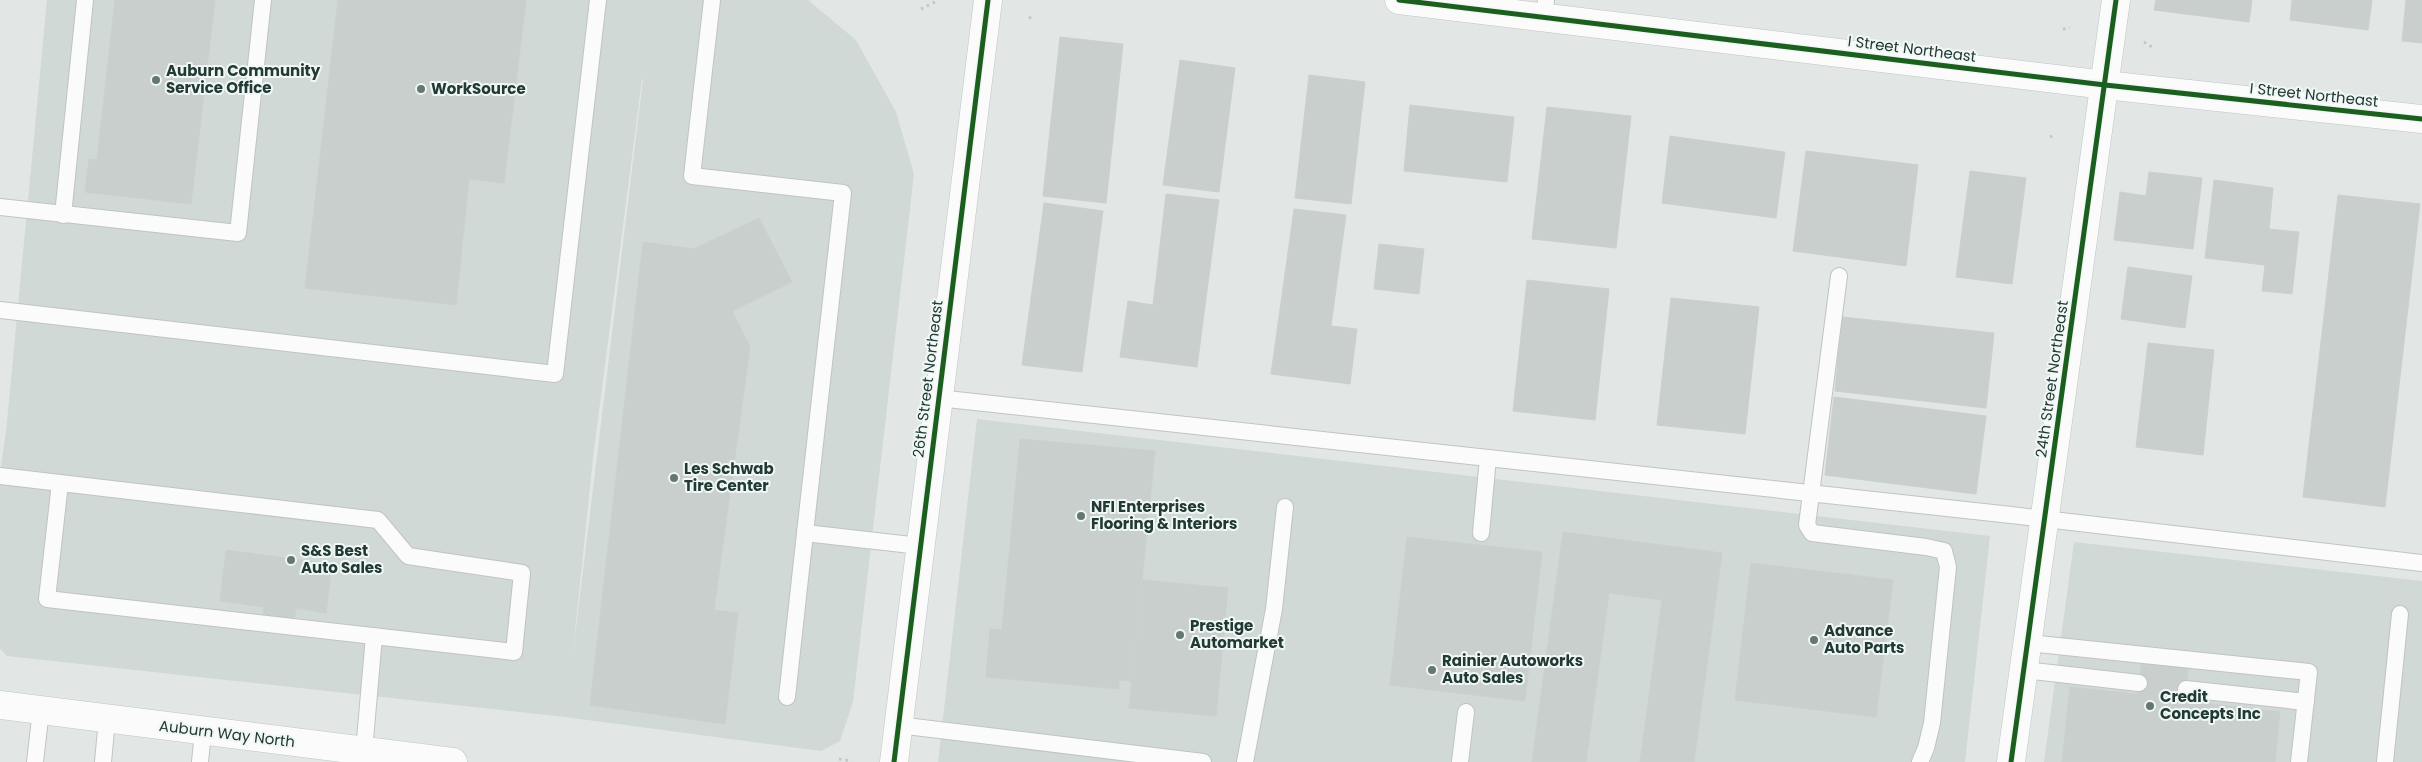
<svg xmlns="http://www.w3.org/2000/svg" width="2422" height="762" viewBox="0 0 2422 762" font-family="Poppins,sans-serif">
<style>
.built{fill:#d0d9d5;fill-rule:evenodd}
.building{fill:#c9cfcd;stroke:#cbd0ce}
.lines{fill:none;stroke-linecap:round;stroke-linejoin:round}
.service-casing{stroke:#bfc4c2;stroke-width:18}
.minor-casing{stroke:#bfc4c2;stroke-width:29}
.tertiary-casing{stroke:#bfc4c2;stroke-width:29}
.secondary-casing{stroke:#bec5c3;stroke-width:29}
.path{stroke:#bfc8c6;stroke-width:3;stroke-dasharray:2.5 4;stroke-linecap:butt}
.service{stroke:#fbfbfb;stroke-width:16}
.minor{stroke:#fbfbfb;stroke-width:28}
.tertiary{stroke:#fbfbfb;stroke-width:28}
.secondary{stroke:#fbfbfb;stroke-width:28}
.cycleway-casing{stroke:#f0f7f4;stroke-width:8}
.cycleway{stroke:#1b5e20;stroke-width:5}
.poi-dot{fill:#657773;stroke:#f0f7f4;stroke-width:2}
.labels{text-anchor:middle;stroke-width:4;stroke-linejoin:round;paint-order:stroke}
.street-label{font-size:15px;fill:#213a35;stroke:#f0f7f4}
.poi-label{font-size:15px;font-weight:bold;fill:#213a35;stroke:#f0f7f4;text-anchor:start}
</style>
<rect width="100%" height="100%" fill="#e2e7e5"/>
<g class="built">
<path d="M47,0H808L856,40L896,112L914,174L853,702L840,741L821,751L565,717L7,656L0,649V472L6,432ZM642,79H643L572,661L593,458Z"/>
<polygon points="977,419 1990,536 1965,762 938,762"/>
<polygon points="2074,542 2422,581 2422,762 2044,762"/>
</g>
<g class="building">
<polygon points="115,0 215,0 191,204 85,192 89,159 97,160"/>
<polygon points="338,0 526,0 504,183 469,179 456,305 305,288"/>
<polygon points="2156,0 2252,0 2249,22 2154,10"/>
<polygon points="2292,0 2372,0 2368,30 2290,20"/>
<polygon points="2406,0 2422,0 2422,43 2402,41"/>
<polygon points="1060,37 1123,44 1106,203 1043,196"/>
<polygon points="1180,60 1235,68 1219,192 1163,185"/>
<polygon points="1309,75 1365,82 1351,204 1295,198"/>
<polygon points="1410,105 1514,117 1507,182 1404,171"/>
<polygon points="1547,107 1631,116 1616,248 1532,239"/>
<polygon points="1670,136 1785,152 1776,218 1662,203"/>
<polygon points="1806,151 1918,165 1906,266 1793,251"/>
<polygon points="1970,171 2026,178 2012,284 1956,277"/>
<polygon points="2149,172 2202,178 2193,249 2114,240 2120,192 2146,196"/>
<polygon points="2214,180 2273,188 2269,229 2299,232 2292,294 2262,291 2265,265 2205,258"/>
<polygon points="1166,194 1219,200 1197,367 1120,357 1128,301 1153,305"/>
<polygon points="2338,195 2420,204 2385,507 2303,497"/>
<polygon points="1044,203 1103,211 1082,372 1022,365"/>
<polygon points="1294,209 1346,215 1331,326 1357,329 1350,384 1271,374"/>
<polygon points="759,218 792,282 732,311 750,347 714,610 738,613 725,724 590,705 643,242 694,249"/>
<polygon points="1379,244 1424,249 1419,294 1374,289"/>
<polygon points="2128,267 2192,276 2185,328 2121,319"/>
<polygon points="1527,280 1609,289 1595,420 1513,411"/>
<polygon points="1671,298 1759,307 1745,434 1657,425"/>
<polygon points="1842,317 1994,333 1986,408 1835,391"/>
<polygon points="2148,343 2214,350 2203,455 2136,447"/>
<polygon points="1834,397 1986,416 1976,494 1825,475"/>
<polygon points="1020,439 1155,451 1132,681 1119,680 1119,689 986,677 990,629 1002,630"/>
<polygon points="1563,532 1722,553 1694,762 1640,762 1662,600 1609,593 1586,762 1532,762"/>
<polygon points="1407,537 1542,552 1525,701 1390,685"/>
<polygon points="226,550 332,564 326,613 296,608 294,621 263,617 264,607 220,601"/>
<polygon points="1751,563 1893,580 1876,717 1735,700"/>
<polygon points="1143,580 1228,588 1216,716 1129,708"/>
<polygon points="2142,659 2189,664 2184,701 2280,712 2275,762 2062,762 2070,687 2137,694"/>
</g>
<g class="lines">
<defs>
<g id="service">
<polyline points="712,0 692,176 843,193 805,533 920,546"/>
<polyline points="1544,17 1546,0"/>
<polyline points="0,207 238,233 263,0"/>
<polyline points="63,215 85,0"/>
<polyline points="1839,276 1807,525 1812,533 1926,547 1944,551 1948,567 1932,723 1926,748 1920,762"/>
<polyline points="0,310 555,374 598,0"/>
<polyline points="938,398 2011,515 2422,563"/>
<polyline points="0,476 378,520 408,556 522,573 514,652 47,599 60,483"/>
<polyline points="1481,533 1488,458"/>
<polyline points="2028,643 2309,672 2299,762"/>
<polyline points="2024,670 2139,683"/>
<polyline points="2186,689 2306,702"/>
<polyline points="787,697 805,533"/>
<polyline points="898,725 1203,762"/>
<polyline points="364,751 374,636"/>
<polyline points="35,762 41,710"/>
<polyline points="103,762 107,719"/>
<polyline points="200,762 203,732"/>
<polyline points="1245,762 1274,609 1285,507"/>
<polyline points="1460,762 1466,712"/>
<polyline points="2385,762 2400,614"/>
</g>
<g id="minor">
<polyline points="894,762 988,0"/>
<polyline points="2011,762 2116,0"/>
</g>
<polyline id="tertiary" points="1399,0 2105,85 2422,119"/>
<polyline id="secondary" points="0,705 453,762"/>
</defs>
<use href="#service" class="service-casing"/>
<use href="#minor" class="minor-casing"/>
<use href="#tertiary" class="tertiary-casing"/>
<use href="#secondary" class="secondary-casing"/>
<g class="path">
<polyline points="921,9 935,2"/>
<polyline points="1029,17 1034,20"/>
<polyline points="2063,29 2070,28"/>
<polyline points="2144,42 2152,47"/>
<polyline points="2050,137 2056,134"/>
<polyline points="839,759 852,761"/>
</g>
<use href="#service" class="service"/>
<use href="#minor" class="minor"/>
<use href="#tertiary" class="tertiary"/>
<use href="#secondary" class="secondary"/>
<defs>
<g id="cycleway">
<polyline points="1399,0 2105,85 2422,119"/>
<polyline points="894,762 988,0"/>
<polyline points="2011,762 2116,0"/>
</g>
</defs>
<use href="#cycleway" class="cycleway-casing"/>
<use href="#cycleway" class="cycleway"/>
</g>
<g class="poi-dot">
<circle cx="156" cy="80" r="5"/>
<circle cx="421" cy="89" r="5"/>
<circle cx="674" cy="478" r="5"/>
<circle cx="1081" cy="516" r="5"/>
<circle cx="291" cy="560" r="5"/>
<circle cx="1180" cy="635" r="5"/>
<circle cx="1814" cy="640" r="5"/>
<circle cx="1432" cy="670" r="5"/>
<circle cx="2150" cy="706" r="5"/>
</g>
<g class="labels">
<g class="street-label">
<text transform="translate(1912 49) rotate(7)" y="5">I Street Northeast</text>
<text transform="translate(2314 95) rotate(6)" y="5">I Street Northeast</text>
<text transform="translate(928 379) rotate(-83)" y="5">26th Street Northeast</text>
<text transform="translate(2052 379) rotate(-82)" y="5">24th Street Northeast</text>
<text transform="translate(227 734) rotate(7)" y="5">Auburn Way North</text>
</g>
<g class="poi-label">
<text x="166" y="76">Auburn Community<tspan x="166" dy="17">Service Office</tspan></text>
<text x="431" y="94">WorkSource</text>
<text x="684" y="474">Les Schwab<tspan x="684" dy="17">Tire Center</tspan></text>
<text x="1091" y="512">NFI Enterprises<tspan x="1091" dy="17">Flooring &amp; Interiors</tspan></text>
<text x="301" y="556">S&amp;S Best<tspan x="301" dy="17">Auto Sales</tspan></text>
<text x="1190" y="631">Prestige<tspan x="1190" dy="17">Automarket</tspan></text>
<text x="1824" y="636">Advance<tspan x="1824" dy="17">Auto Parts</tspan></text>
<text x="1442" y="666">Rainier Autoworks<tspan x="1442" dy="17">Auto Sales</tspan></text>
<text x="2160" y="702">Credit<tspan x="2160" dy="17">Concepts Inc</tspan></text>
</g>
</g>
</svg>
